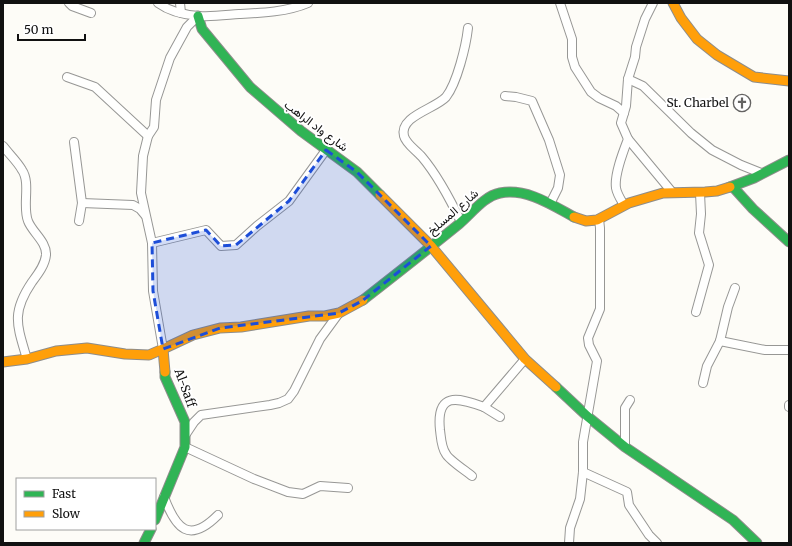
<svg xmlns="http://www.w3.org/2000/svg" width="792" height="546" viewBox="0 0 792 546" font-family="Merriweather,Vazirmatn,serif">
<style>
.lines{fill:none;stroke-linecap:round;stroke-linejoin:round}
.street-casing{stroke:#979795;stroke-width:10}
.fast-casing{stroke:#8e8d8b;stroke-width:11}
.slow-casing{stroke:#8e8d8b;stroke-width:11}
.street{stroke:#fffffe;stroke-width:8}
.fast{stroke:#30b455;stroke-width:9}
.slow{stroke:#ff9f0a;stroke-width:9}
.marked{fill:#1d4ed8;fill-opacity:0.2;stroke:#1d4ed8;stroke-width:3;stroke-dasharray:8 5;stroke-linejoin:round}
.labels{text-anchor:middle;stroke-width:4;stroke-linejoin:round;paint-order:stroke}
.poi-label{font-size:12px;fill:#111;stroke:#fff;text-anchor:end}
.street-label{font-size:12px;fill:#111;stroke:#fff}
</style>
<rect width="100%" height="100%" fill="#fdfcf7"/>
<g class="lines">
<defs>
<g id="street">
<polyline points="69,3 72,6 91,13"/>
<path d="M158,3C169,11 185,15 199,16C212,17 226,15 239,14C261,13 287,12 308,3"/>
<polyline points="180,3 181,13"/>
<polyline points="560,3 572,39 572,57 575,67 591,92 599,98 616,106 624,113"/>
<polyline points="67,77 95,87 148,136"/>
<polyline points="628,79 643,86 691,133 712,150 741,165 761,173"/>
<polyline points="505,96 516,97 532,101 549,140 560,175 558,188 550,204"/>
<polyline points="628,139 672,192"/>
<polyline points="74,142 82,203 79,221"/>
<path d="M3,146C9,154 17,161 22,170C31,183 22,206 28,221C32,232 47,242 46,255C45,265 38,274 32,282C11,313 17,325 27,359"/>
<polyline points="82,203 133,205 140,209 145,215"/>
<path d="M624,205C621,200 617,194 616,188C614,175 623,152 628,139L621,123L626,106L628,79L635,57L636,47L645,19L653,3"/>
<path d="M461,222C450,199 438,176 422,157C416,150 406,144 404,136C399,116 435,109 446,97C457,83 466,46 468,28"/>
<polyline points="152,243 206,230 221,246 236,245 257,226 289,201 326,150"/>
<polyline points="696,312 709,265 699,233 701,214 700,193"/>
<polyline points="720,341 765,350 789,350"/>
<polyline points="163,349 153,291 152,243 141,193 143,156 148,136 154,127 156,100 170,58 187,27 198,16"/>
<polyline points="703,383 707,366 720,341 728,307 735,288"/>
<polyline points="484,407 500,417"/>
<polyline points="789,407 789,405"/>
<polyline points="186,434 194,422 201,415 270,405 279,403 288,399 294,391 320,339 339,313"/>
<polyline points="185,447 254,479 288,492 303,494 320,486 348,488"/>
<polyline points="625,447 625,408 630,400"/>
<polyline points="583,472 627,492 629,505 649,535 657,543"/>
<path d="M472,476C466,471 449,460 446,454C441,447 441,437 440,430C436,392 457,397 484,407L525,359"/>
<path d="M164,497C176,529 189,544 218,515"/>
<polyline points="569,543 570,528 580,499 583,472 583,442 597,361 589,345 588,338 600,309 600,228 599,219"/>
</g>
<g id="fast">
<polyline points="198,16 202,29 250,87 301,131 357,172 380,195"/>
<polyline points="730,187 754,178 789,160"/>
<polyline points="733,187 753,209 789,242"/>
<path d="M363,300C395,275 427,250 459,224C471,214 484,196 500,193C527,188 552,205 574,217"/>
<polyline points="556,387 587,416 625,447 733,520 757,543"/>
<polyline points="155,520 185,447 185,422 165,377 165,372"/>
<polyline points="144,543 151,529"/>
</g>
<g id="slow">
<polyline points="673,3 681,18 697,39 717,55 754,77 789,81"/>
<polyline points="380,195 431,246 525,359 556,387"/>
<polyline points="574,217 586,221 597,220 629,203 663,193 705,192 717,191 730,187"/>
<polyline points="163,349 193,335 220,328 241,327 309,316 325,316 339,313 363,300"/>
<polyline points="3,362 27,359 56,351 87,348 125,354 149,355 163,349 165,372"/>
</g>
</defs>
<use href="#street" class="street-casing"/>
<use href="#fast" class="fast-casing"/>
<use href="#slow" class="slow-casing"/>
<use href="#street" class="street"/>
<use href="#fast" class="fast"/>
<use href="#slow" class="slow"/>
</g>
<path class="marked" d="M326,150L357,172L431,246L362,301L339,313L220,328L163,349L153,291L152,243L206,230L221,246L236,245L289,201Z"/>
<defs>
<symbol id="church-ring" viewBox="-11 -11 22 22"><circle r="9.5" fill="#fff" stroke="#646362" stroke-width="1.5"/><path d="M-1.2-6h2.4v3.5h3.3v2.4h-3.3V6h-2.4V-.1h-3.3v-2.4h3.3Z" fill="#646362"/></symbol>
</defs>
<g fill-rule="evenodd">
<use href="#church-ring" x="732" y="93" width="20" height="20"/>
</g>
<g class="labels">
<g class="poi-label">
<text x="729" y="107">St. Charbel</text>
</g>
<g class="street-label">
<text transform="translate(316 126) rotate(37)" y="4">شارع واد الراهب</text>
<text transform="translate(453 212) rotate(-41)" y="4">شارع المسلخ</text>
<text transform="translate(185 388) rotate(70)" y="4">Al-Saff</text>
</g>
</g>
<rect width="792" height="546" fill="none" stroke="#111111" stroke-width="8"/>
<rect x="16" y="478" width="140" height="52" fill="#ffffff" stroke="#a0a0a0"/>
<rect x="24" y="491" width="20" height="6" fill="#30b455" stroke="#a0a0a0"/>
<text x="52" y="498" font-size="12" fill="#111111">Fast</text>
<rect x="24" y="511" width="20" height="6" fill="#ff9f0a" stroke="#a0a0a0"/>
<text x="52" y="518" font-size="12" fill="#111111">Slow</text>
<path d="M18 34v6h67v-6" fill="none" stroke="#111111" stroke-width="2"/>
<text x="24" y="34" font-size="12" fill="#111111" stroke="#ffffff" stroke-width="3" paint-order="stroke">50 m</text>
</svg>
